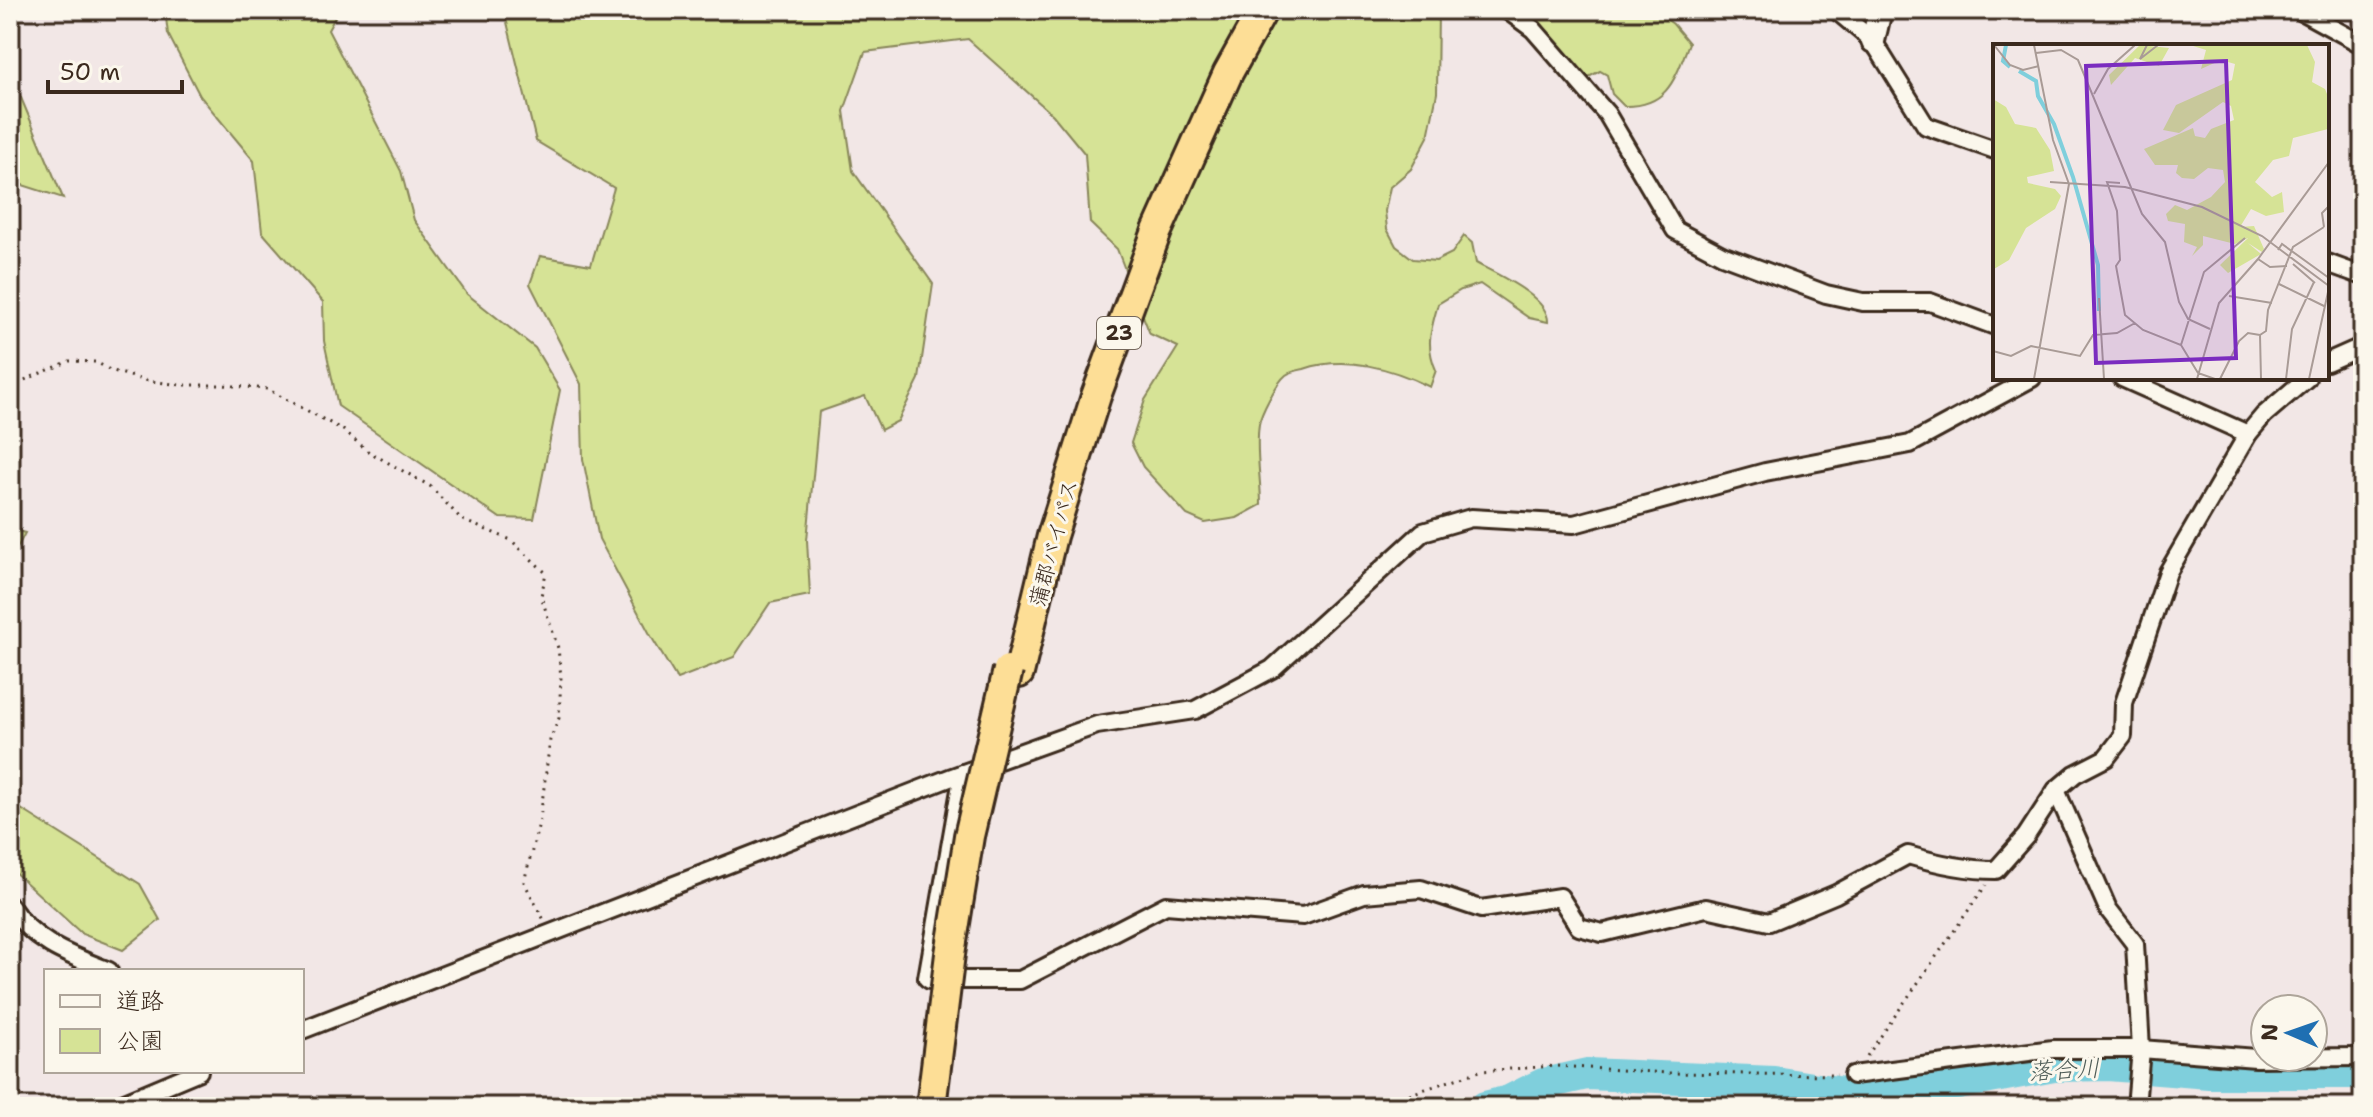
<svg xmlns="http://www.w3.org/2000/svg" width="2373" height="1117" viewBox="0 0 2373 1117" font-family="'Shantell Sans','Klee One',sans-serif">
<style>
.green{fill:#d6e396;stroke:#88865a;stroke-width:2}
.lines{fill:none;stroke-linecap:round;stroke-linejoin:round}
.river{stroke:#7fcfdc;stroke-width:32}
.minor-casing{stroke:#3b2a1e;stroke-width:22}
.tertiary-casing{stroke:#3b2a1e;stroke-width:28}
.trunk-casing{stroke:#3b2a1e;stroke-width:34}
.path{stroke:#3b2a1e;stroke-width:3;stroke-dasharray:2 6;stroke-linecap:butt}
.minor{stroke:#fbf7ec;stroke-width:16}
.tertiary{stroke:#fbf7ec;stroke-width:22}
.trunk{stroke:#fdde96;stroke-width:28}
.trunk-bridge-casing{stroke:#3b2a1e;stroke-width:34;stroke-linecap:butt}
.trunk-bridge{stroke:#fdde96;stroke-width:28}
.labels{text-anchor:middle;stroke-width:6;stroke-linejoin:round;paint-order:stroke}
.shield{fill:#fbf7ec;stroke:#75685c;stroke-width:2}
.shield-label{font-size:20px;font-weight:bold;fill:#3b2a1e}
.street-label{font-size:22px;fill:#3b2a1e;stroke:#fbf7ec}
.water-label{font-size:24px;font-style:italic;fill:#4f5c57;stroke:#fbf7ec}
.inset-river{fill:none;stroke:#7fcfdc;stroke-width:4}
.inset-road{fill:none;stroke:#a99b96;stroke-width:2}
.view{fill:#7b2cbf;fill-opacity:0.15;stroke:#7b2cbf;stroke-width:4}
.inset-edge{fill:none;stroke:#3b2a1e;stroke-width:4}
</style>
<rect width="100%" height="100%" fill="#f2e7e6"/>
<filter id="ink" filterUnits="userSpaceOnUse"><feTurbulence type="fractalNoise" baseFrequency=".0125" numOctaves="2"/><feDisplacementMap in="SourceGraphic" scale="16" xChannelSelector="R" yChannelSelector="G"/><feConvolveMatrix kernelMatrix="1 2 1 2 8 2 1 2 1" color-interpolation-filters="sRGB"/></filter>
<g filter="url(#ink)">
<g class="green">
<polygon points="165,10 339,10 328,30 401,171 414,220 467,294 535,348 560,390 534,519 500,518 338,406 324,341 323,302 262,232 254,161 200,96 168,34"/>
<path d="M504,10H1438L1437,93L1428,137L1411,169L1390,187L1385,211L1387,229L1396,246L1413,259L1436,261L1452,253L1464,236L1472,243L1476,263C1496,274 1549,297 1548,322L1529,318L1480,284L1461,290L1438,304C1431,329 1425,345 1436,370L1430,387C1392,368 1345,355 1304,369C1299,370 1290,372 1286,375C1277,382 1261,413 1259,424C1255,451 1261,478 1261,505L1237,518L1205,523L1187,515L1143,467L1131,443L1145,400L1178,347L1150,334L1117,249L1090,223L1085,154L1053,115L968,39L865,52L844,111L853,171L933,284L919,379L898,421L881,430L865,396L819,412L807,540L810,595L770,603L734,657L677,679L652,638L599,539L583,459L581,384L530,284L540,256L591,265L614,188L536,141Z"/>
<path d="M1525,10H1654L1673,24L1689,43C1675,79 1668,107 1624,106L1612,94L1607,75L1600,71L1585,79Z"/>
<polygon points="10,77 19,93 63,198 10,181"/>
<polygon points="10,529 25,533 10,562"/>
<polygon points="10,802 140,884 160,920 123,950 82,934 10,868"/>
</g>
<g class="lines">
<polyline class="river" points="1485,1107 1509,1101 1543,1084 1587,1074 1774,1082 1862,1096 1900,1095 2054,1066 2108,1065 2209,1073 2363,1073"/>
<defs>
<g id="minor">
<polyline points="1507,10 1533,29 1607,114 1675,230 1722,255 1826,294 1863,302 1930,302 1995,326"/>
<polyline points="1836,10 1873,41 1926,126 1995,150"/>
<polyline points="2299,10 2363,45"/>
<polyline points="2327,263 2363,276"/>
<polyline points="2327,362 2363,346"/>
<polyline points="2122,378 2248,434"/>
<path d="M963,773L927,978L930,980H1020L1166,905L1303,916L1364,894L1421,889L1481,909L1560,897L1579,927L1602,933L1706,908L1769,922L1836,894L1908,855C1938,864 1965,870 1996,870L2026,836L2056,790L2075,774L2106,758L2123,736L2124,703L2168,572L2248,434L2264,415L2307,378"/>
<polyline points="2056,790 2108,909 2135,944 2141,1049 2136,1107"/>
<path d="M10,906C34,943 69,955 109,971"/>
<polyline points="302,1030 952,777 1097,725 1195,710 1272,669 1423,532 1471,518 1574,524 1765,472 1910,444 2032,378"/>
<polyline points="1853,1075 2053,1049 2141,1049 2256,1058 2363,1057"/>
<polyline points="113,1107 199,1071"/>
</g>
<polyline id="tertiary" points="1873,41 1880,10"/>
<polyline id="trunk" points="1019,673 1052,536 1096,396 1157,231 1228,73 1263,10"/>
</defs>
<use href="#minor" class="minor-casing"/>
<use href="#tertiary" class="tertiary-casing"/>
<use href="#trunk" class="trunk-casing"/>
<g class="path">
<polyline points="10,386 70,361 96,362 110,370 143,380 180,385 223,385 267,389 343,430 369,452 430,486 462,520 511,540 546,573 541,596 558,648 561,677 559,718 550,740 540,819 524,882 544,920"/>
<polyline points="1867,1056 1986,885"/>
<polyline points="1371,1107 1480,1071 1556,1066 1667,1073 1837,1075"/>
</g>
<use href="#minor" class="minor"/>
<use href="#tertiary" class="tertiary"/>
<use href="#trunk" class="trunk"/>
<defs>
<polyline id="trunk-bridge" points="931,1107 950,954 969,836 1008,670"/>
</defs>
<use href="#trunk-bridge" class="trunk-bridge-casing"/>
<use href="#trunk-bridge" class="trunk-bridge"/>
</g>
</g>
<g class="labels">
<rect class="shield" x="1097" y="317" width="44" height="32" rx="6"/>
<g class="shield-label">
<text x="1119" y="340">23</text>
</g>
<g class="street-label">
<text transform="translate(1053 543) rotate(-75)" y="8">蒲郡バイパス</text>
</g>
<g class="water-label">
<text transform="translate(2064 1070) rotate(-3)" y="8">落合川</text>
</g>
</g>
<g transform="translate(1993 44)">
<rect width="336" height="336" fill="#f2e7e6"/>
<path d="M147,1L176,4L166,22L142,14L118,41L116,31ZM197,1H314L322,18L319,38L332,45L336,55L335,85L300,94L296,112L280,116L262,138L279,153L289,148L291,168L273,172L258,165L247,183L261,182L271,205L269,208L255,199L268,210L235,229L227,221L255,194L242,200L210,192V201L199,212L204,203L191,198L192,180L175,177L173,170L182,161L194,166L218,153L232,138L230,126L215,124L201,135L189,134L183,129L185,121H162L151,105L200,84L202,92L212,94L218,85L241,76L238,62L230,58L186,89L170,86L183,61L239,36L242,20L228,16L208,25L213,6ZM0,55L13,63L22,80L43,84L57,106L61,127L34,133L35,139L62,145L68,152L62,165L33,184L16,216L1,225Z" fill="#d6e396"/>
<path class="inset-river" d="M13,1L10,17L17,23M26,27L43,37L45,52L61,80L80,133L105,221L106,267"/>
<path class="inset-road" d="M1,1L17,21L30,26L46,22M41,1L60,96L76,140L41,335M154,1L147,15L165,1M43,9L68,6L85,16L149,170L172,198L186,258L195,275L217,285M101,50L115,25L142,1M57,138L132,143L209,163L269,192L336,242M127,139L114,138L124,167L127,216L123,222L132,271L150,286L188,301L205,329L222,335M331,183L329,169L336,162M285,206L289,200L336,234M265,215L277,223L294,222M300,220L322,239M286,240L331,262M236,252L279,259M106,254L111,335M188,301L211,228L252,194M0,307L18,312L38,302L87,312L100,291L124,289L142,279M204,335L226,259L265,215L336,118M227,335L246,297L255,289L267,291M268,335L267,291L273,287L275,266L300,203L331,183M293,335L299,285L321,238M316,335L335,248"/>
<path class="view" d="M233,17L243,314L103,319L93,22Z"/>
<rect width="336" height="336" class="inset-edge"/>
</g>
<rect width="2373" height="1117" fill="none" stroke="#fbf7ec" stroke-width="40"/>
<rect x="20" y="20" width="2333" height="1077" fill="none" stroke="#3b2a1e" stroke-width="3" filter="url(#ink)"/>
<rect x="44" y="969" width="260" height="104" fill="#fbf7ec" stroke="#aea59a" stroke-width="2"/>
<rect x="60" y="995" width="40" height="12" fill="#fbf7ec" stroke="#aea59a" stroke-width="2"/>
<text x="116" y="1009" font-size="24" fill="#3b2a1e">道路</text>
<rect x="60" y="1029" width="40" height="24" fill="#d6e396" stroke="#aea59a" stroke-width="2"/>
<text x="116" y="1049" font-size="24" fill="#3b2a1e">公園</text>
<g transform="translate(2289 1033) rotate(272)"><circle r="38" fill="#fbf7ec" stroke="#aea59a" stroke-width="2"/>
<path d="M0-6L14 30L0 20L-14 30Z" fill="#1f6fb2"/>
<text y="-12" font-size="22" font-weight="bold" text-anchor="middle" fill="#3b2a1e">N</text>
</g>
<path d="M48 80v12h134v-12" fill="none" stroke="#3b2a1e" stroke-width="4"/>
<text x="60" y="80" font-size="24" fill="#3b2a1e" stroke="#fbf7ec" stroke-width="6" paint-order="stroke">50 m</text>
</svg>
